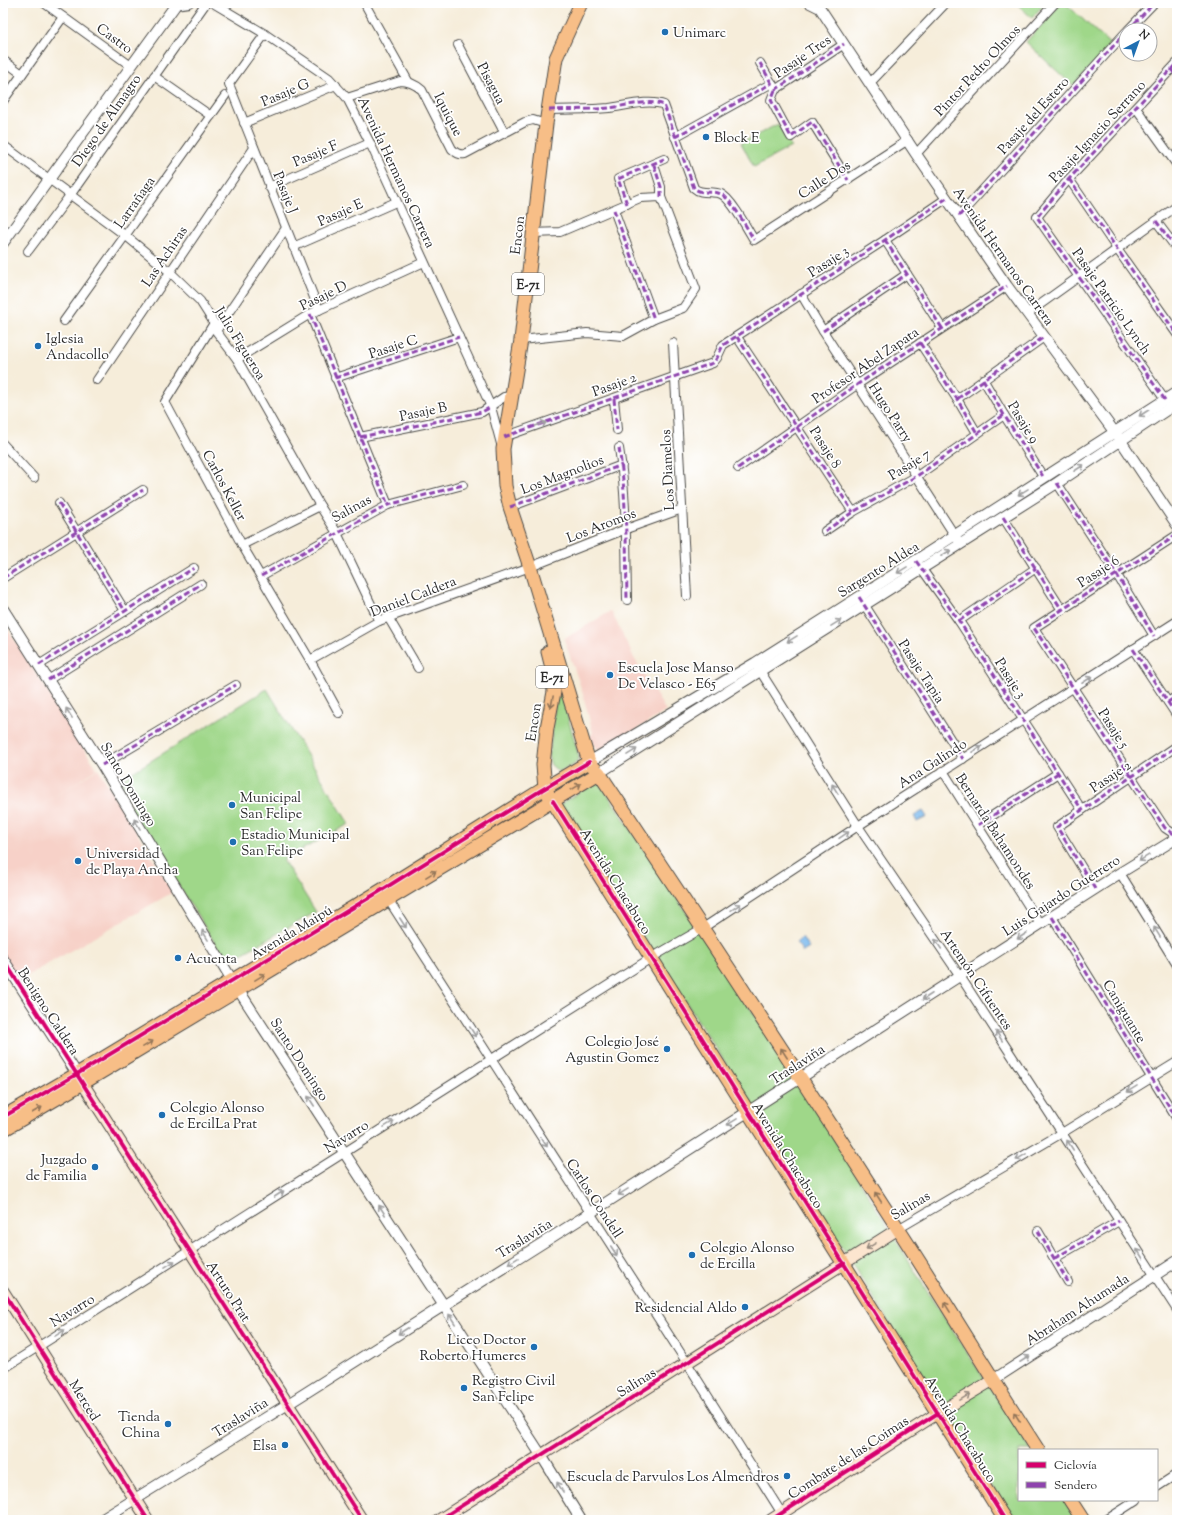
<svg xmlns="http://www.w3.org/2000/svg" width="1180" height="1523" viewBox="0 0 1180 1523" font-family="'Sorts Mill Goudy',serif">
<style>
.built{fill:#f7d1c8}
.green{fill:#9fd789;stroke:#65815a}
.water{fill:#7ab9ee;stroke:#52728c}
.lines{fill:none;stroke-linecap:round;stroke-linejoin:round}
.minor-casing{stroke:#494845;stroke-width:10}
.tertiary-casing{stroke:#494845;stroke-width:12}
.secondary-casing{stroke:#494845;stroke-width:13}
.primary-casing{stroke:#494845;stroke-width:15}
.minor{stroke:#fff;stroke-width:8}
.tertiary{stroke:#fff;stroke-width:10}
.secondary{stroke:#fce5cf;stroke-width:11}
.primary{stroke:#f7be87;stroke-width:13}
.quiet{stroke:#8e44ad;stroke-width:3;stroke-dasharray:6 3;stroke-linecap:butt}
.cycleway-casing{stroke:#fff;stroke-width:6}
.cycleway{stroke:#d6006c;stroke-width:4}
.oneway{stroke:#a0a0a0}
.oneway2{stroke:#917459}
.oneway3{stroke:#94887d}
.poi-dot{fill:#1f6fb2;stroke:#fff;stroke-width:1.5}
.labels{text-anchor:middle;stroke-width:3.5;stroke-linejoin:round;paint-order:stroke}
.shield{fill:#fff;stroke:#6b6b6b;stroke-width:1}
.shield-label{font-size:13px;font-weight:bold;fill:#2b2b2b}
.poi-label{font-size:14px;fill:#2b2b2b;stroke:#fff;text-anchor:start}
.street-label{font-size:14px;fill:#2b2b2b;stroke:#fff}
</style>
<rect width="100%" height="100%" fill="#fff"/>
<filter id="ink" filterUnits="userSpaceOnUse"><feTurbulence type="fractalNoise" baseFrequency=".025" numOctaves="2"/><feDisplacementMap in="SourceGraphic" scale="8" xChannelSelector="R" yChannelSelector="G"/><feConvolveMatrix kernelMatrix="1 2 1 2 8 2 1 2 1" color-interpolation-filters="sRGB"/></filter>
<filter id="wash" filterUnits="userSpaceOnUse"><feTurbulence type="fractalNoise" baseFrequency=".012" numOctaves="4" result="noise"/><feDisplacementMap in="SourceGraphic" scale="16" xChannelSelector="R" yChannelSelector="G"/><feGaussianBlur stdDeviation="0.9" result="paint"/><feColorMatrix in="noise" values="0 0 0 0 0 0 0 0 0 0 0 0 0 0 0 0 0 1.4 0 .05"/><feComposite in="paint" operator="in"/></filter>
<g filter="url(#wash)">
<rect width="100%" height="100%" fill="#f6edda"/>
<g class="built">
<polygon points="611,611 634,658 666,711 600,753 589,737 593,733 582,691 564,639"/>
<polygon points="3,622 97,769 15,822 98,769 173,892 18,981 3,957"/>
</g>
<g class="green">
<polygon points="1016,3 1045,3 1032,18"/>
<polygon points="1061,3 1065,3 1111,45 1073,86 1026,42"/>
<polygon points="778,124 791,147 754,167 741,143"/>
<polygon points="267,689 349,824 283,860 316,912 227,962 129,807 134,804 120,780"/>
<polygon points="561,693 579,757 575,764 559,772 551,765 549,759 555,704"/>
<polygon points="598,780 798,1080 933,1301 1031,1450 1019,1450 1019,1500 1064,1500 1077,1520 1013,1520 755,1108 558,806"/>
</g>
<g class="water">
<polygon points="923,811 927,817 917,822 914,816"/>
<polygon points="802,937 809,948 803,952 796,942"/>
</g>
</g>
<g filter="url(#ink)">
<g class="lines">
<defs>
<g id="minor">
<polyline points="44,3 131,66"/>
<polyline points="172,3 175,5 189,3"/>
<polyline points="213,3 265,34 329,78 347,98 370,143 491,407 501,444"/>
<polyline points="366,6 408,81"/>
<polyline points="1128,30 1154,3"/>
<polyline points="265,34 229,84 319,310"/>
<polyline points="458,45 504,132"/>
<polyline points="3,60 22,74"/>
<polyline points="760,63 774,87"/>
<polyline points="154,76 211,116"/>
<polyline points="870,83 946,3"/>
<polyline points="775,90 771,100 791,137 812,122 848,180"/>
<polyline points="775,90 844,44"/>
<path d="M347,98L400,81C409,81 415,84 422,90L452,149C456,153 459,155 465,154L525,122L533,120L546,124"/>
<polyline points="3,101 63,17"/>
<polyline points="1136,108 1177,165"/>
<path d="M549,110C569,109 589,110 609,108C625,106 650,99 664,105L694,188C701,195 713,190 721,194C731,198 748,230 754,240L908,140"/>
<polyline points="244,123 336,85"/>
<polyline points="675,137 772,83"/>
<polyline points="3,145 126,236 170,272 200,301 214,323 216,331 237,359 320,506 337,533 379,621"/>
<polyline points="916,154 1055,3"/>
<polyline points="654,165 661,187 661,197"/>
<polyline points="1069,179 1117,249 1177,334"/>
<polyline points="269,187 370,143"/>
<polyline points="627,204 618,179 664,159"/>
<polyline points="614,210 654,319"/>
<polyline points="959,216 1126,32"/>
<polyline points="1156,221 1177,249"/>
<polyline points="885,240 942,328"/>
<polyline points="293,247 396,202"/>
<polyline points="28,251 71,194 206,3"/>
<polyline points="801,294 823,331 957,539"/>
<polyline points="310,314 388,505"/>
<polyline points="1027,314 1177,206"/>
<polyline points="64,321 225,96"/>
<polyline points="214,323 165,402 242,545 310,660 339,713"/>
<polyline points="216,331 286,228"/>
<polyline points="823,331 907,274"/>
<polyline points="737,337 853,512"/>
<polyline points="521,340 587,333 623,336 654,319 683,308 696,289 661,197 640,198 560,232 533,233"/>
<polyline points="673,343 687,596"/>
<polyline points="920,343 957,399 977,433"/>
<polyline points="237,359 310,314 424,262"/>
<polyline points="335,378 459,337"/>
<polyline points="983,379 1004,415 1044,478"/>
<polyline points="97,380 254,148"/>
<polyline points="614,399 617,430"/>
<polyline points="957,399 1044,337"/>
<polyline points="1165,400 1037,217 1069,179 1177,63"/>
<polyline points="360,437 482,412 504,397 512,396"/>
<polyline points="504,437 713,363 717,358 723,345 885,240 947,198"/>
<polyline points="3,444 34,478"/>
<path d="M619,448C627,498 626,549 627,600"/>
<polyline points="738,468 858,384 1007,286"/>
<polyline points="1057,483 1117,575 1154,636"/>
<polyline points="59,503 125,611"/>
<polyline points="510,507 622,465"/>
<polyline points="1003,517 1062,610"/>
<polyline points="825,531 853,512 917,476 1004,415"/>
<polyline points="1177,535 1034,628 1165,828 1177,836"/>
<polyline points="242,545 320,506"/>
<polyline points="919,565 959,621 1082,810"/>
<polyline points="261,576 388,505 463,485"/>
<polyline points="3,578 143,490"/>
<polyline points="862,601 963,759"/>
<polyline points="388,617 418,668"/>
<polyline points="959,621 1036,568"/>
<polyline points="1133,649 1177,716"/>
<polyline points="310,660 379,621 530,567 626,529 682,509"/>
<polyline points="39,665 194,568"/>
<polyline points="757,666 858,826 960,976 1177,1310"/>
<polyline points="48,680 201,584"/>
<polyline points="1168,702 1177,696"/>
<polyline points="102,765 236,685"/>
<polyline points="943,771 1040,924"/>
<polyline points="978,825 1058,773"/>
<polyline points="1120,873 1177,965"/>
<polyline points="1095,889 1057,827 1177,746"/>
<polyline points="386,896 687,1363 786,1520"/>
<polyline points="1052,917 1177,1119"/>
<polyline points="898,1229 1062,1133 1177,1062"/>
<polyline points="1038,1231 1068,1282"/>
<polyline points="1055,1258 1119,1221"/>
<polyline points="3,1369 651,958 703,928 858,826 1177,621"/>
<polyline points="1157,1487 1177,1474"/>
<polyline points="1106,1520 1137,1500"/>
</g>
<g id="tertiary">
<polyline points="810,3 820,8 916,154 1007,286 1121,441 1177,525"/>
<polyline points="3,243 177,3"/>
<polyline points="3,609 102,765 232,980 541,1455 581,1520"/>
<polyline points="589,762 755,663 859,597 1177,392"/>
<polyline points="599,773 1057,483 1177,403"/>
<polyline points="3,959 77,1074"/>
<polyline points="993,1380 1177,1261"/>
<polyline points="101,1520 288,1404 590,1213 1120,873 1177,838"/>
</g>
<g id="secondary">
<polyline points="78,1076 362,1520"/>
<polyline points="3,1291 148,1520"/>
<polyline points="439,1520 898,1229"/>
<polyline points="771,1520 938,1413 993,1380"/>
</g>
<g id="primary">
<path d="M581,3L556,58L546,124L521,340L503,449L505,486L510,507L530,567L589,762L599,773C700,923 799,1075 897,1227C945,1301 990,1376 1038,1450"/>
<polyline points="545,789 1005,1520"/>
<polyline points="545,789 543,765 547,728 554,692 552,668 548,652"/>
<polyline points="3,1117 77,1074 382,890 540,791 589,762"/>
<polyline points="3,1130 83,1083 599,773"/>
<polyline points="1070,1500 1083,1520"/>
</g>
</defs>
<use href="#minor" class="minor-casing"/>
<use href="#tertiary" class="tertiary-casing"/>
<use href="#secondary" class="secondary-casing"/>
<use href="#primary" class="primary-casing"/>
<use href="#minor" class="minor"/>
<use href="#tertiary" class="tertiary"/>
<use href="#secondary" class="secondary"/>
<use href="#primary" class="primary"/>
<g class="quiet">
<polyline points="1128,30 1154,3"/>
<polyline points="760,63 773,86"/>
<polyline points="1171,69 1177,77"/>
<polyline points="775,90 771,100 791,137 812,122 848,180"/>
<polyline points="775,90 844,44"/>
<path d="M549,110C569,109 589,110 609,108C625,106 650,99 664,105L694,188C701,195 713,190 721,194C731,198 748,230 754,240"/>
<polyline points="675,137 772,83"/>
<polyline points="654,165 661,187 661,197"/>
<polyline points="1069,179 1117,249 1177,334"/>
<polyline points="627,204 618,179 664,159"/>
<polyline points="614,210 654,319"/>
<polyline points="959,216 1126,32"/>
<polyline points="1156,221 1177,249"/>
<polyline points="885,240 942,328"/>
<polyline points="310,314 388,505"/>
<polyline points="823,331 907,274"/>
<polyline points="737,337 853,512"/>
<polyline points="920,343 957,399 977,433"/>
<polyline points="335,378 459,337"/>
<polyline points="983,379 1004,415 1044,478"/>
<polyline points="614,399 617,430"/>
<polyline points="957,399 1044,337"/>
<polyline points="1165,400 1037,217 1069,179 1177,63"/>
<polyline points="360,437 482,412 491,407"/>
<polyline points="504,437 713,363 717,358 723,345 885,240 947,198"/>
<path d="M619,448C627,498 626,549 627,600"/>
<polyline points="738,468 858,384 1007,286"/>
<polyline points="1057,483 1117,575 1154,636"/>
<polyline points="59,503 125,611"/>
<polyline points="510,507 622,465"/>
<polyline points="1003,517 1062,610"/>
<polyline points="825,531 853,512 917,476 1004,415"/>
<polyline points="1177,535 1034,628 1165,828 1177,836"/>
<polyline points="916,561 959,621 1082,810"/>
<polyline points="261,576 388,505 463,485"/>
<polyline points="3,578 143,490"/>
<polyline points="859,597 963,759"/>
<polyline points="959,621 1036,568"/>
<polyline points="1133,649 1177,716"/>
<polyline points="39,665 194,568"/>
<polyline points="48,680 201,584"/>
<polyline points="1168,702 1177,696"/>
<polyline points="102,765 236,685"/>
<polyline points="978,825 1058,773"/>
<polyline points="1095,889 1057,827 1177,746"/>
<polyline points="1052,917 1177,1119"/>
<polyline points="1038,1231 1068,1282"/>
<polyline points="1055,1258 1119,1221"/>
</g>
<defs>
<g id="cycleway">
<polyline points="553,801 1005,1520"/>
<polyline points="3,959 362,1520"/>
<polyline points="3,1117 77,1074 382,890 540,791 589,762"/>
<polyline points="3,1291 148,1520"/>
<polyline points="439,1520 844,1263"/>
<polyline points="771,1520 938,1413"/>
</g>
</defs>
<use href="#cycleway" class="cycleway-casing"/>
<use href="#cycleway" class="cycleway"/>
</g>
<defs><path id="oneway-shaft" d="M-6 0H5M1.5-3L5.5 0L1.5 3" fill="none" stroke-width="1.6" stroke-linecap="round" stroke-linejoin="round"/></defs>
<g class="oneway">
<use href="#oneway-shaft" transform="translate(1144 413) rotate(147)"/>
<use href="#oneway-shaft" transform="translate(541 424) rotate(-19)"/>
<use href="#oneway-shaft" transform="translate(1079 468) rotate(-33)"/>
<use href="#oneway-shaft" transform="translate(1023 492) rotate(148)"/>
<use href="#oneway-shaft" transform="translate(946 553) rotate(-33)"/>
<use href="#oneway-shaft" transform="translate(902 570) rotate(148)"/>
<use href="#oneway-shaft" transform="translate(836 623) rotate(-32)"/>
<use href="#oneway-shaft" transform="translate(792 639) rotate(148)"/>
<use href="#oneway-shaft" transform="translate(1087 680) rotate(-33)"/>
<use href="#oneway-shaft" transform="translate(69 713) rotate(-122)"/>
<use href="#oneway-shaft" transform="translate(977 749) rotate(-33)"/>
<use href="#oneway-shaft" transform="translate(632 752) rotate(-32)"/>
<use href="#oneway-shaft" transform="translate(835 789) rotate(-122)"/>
<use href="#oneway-shaft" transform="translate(137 824) rotate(-121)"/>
<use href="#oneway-shaft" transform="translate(844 835) rotate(-34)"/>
<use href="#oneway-shaft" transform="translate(1144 858) rotate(148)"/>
<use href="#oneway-shaft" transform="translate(736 907) rotate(-34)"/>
<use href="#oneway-shaft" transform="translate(403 923) rotate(57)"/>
<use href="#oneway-shaft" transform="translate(1157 932) rotate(-122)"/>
<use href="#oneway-shaft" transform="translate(205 935) rotate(-121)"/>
<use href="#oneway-shaft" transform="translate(1022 936) rotate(147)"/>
<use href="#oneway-shaft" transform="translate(938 944) rotate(-124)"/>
<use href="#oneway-shaft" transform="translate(927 997) rotate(147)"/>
<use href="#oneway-shaft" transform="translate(473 1032) rotate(57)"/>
<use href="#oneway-shaft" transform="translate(999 1036) rotate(-123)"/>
<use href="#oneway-shaft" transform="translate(1132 1089) rotate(148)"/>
<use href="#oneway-shaft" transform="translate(311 1101) rotate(-123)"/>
<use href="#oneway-shaft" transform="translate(732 1122) rotate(148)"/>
<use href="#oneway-shaft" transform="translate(389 1124) rotate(-32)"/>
<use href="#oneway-shaft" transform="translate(544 1142) rotate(57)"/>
<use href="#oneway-shaft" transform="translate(1070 1145) rotate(-123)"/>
<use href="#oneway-shaft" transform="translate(1021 1157) rotate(149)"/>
<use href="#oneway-shaft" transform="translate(623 1192) rotate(148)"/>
<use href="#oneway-shaft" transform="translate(279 1194) rotate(-33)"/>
<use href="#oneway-shaft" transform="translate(382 1210) rotate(-123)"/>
<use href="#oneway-shaft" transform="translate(614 1251) rotate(57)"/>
<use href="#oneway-shaft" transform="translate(1140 1254) rotate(-123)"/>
<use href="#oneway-shaft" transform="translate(513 1261) rotate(148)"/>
<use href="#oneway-shaft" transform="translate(170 1264) rotate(-32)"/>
<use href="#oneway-shaft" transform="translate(452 1319) rotate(-123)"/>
<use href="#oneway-shaft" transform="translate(403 1331) rotate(147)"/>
<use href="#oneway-shaft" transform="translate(60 1333) rotate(-32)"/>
<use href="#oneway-shaft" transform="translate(1025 1359) rotate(-33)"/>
<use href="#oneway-shaft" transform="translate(560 1487) rotate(-122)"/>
</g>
<g class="oneway2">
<use href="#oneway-shaft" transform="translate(552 702) rotate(101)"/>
<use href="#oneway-shaft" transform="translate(576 787) rotate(-32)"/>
<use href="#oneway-shaft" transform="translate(431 874) rotate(-31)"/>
<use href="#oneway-shaft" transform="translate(260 977) rotate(-31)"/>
<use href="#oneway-shaft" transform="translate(148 1044) rotate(-31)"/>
<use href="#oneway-shaft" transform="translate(784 1053) rotate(-123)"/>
<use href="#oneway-shaft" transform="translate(37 1110) rotate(-30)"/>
<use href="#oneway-shaft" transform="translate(878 1197) rotate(-123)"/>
<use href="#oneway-shaft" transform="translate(947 1307) rotate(-122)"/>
<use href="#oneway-shaft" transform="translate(1017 1417) rotate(-123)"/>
</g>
<g class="oneway3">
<use href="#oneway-shaft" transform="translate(871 1246) rotate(148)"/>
<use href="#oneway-shaft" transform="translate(965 1397) rotate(-31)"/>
</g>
</g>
<g class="poi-dot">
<circle cx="665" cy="32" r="4"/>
<circle cx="706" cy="137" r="4"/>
<circle cx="38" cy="346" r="4"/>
<circle cx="610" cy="675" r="4"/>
<circle cx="232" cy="805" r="4"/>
<circle cx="233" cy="842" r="4"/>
<circle cx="78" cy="861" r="4"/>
<circle cx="178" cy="958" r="4"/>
<circle cx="667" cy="1049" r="4"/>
<circle cx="162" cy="1115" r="4"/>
<circle cx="95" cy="1167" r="4"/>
<circle cx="692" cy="1255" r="4"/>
<circle cx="745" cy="1307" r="4"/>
<circle cx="534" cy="1347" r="4"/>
<circle cx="464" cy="1388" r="4"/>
<circle cx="168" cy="1424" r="4"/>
<circle cx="285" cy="1445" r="4"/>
<circle cx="787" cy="1476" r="4"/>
</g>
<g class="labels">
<g class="shield">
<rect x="512" y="273" width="32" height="22" rx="3"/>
<rect x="536" y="666" width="32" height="22" rx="3"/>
</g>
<g class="shield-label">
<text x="528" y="289">E-71</text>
<text x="552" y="682">E-71</text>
</g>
<g class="poi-label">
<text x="673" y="37">Unimarc</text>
<text x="714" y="142">Block E</text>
<text x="46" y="343">Iglesia<tspan x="46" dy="16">Andacollo</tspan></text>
<text x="618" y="672">Escuela Jose Manso<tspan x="618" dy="16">De Velasco - E65</tspan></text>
<text x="240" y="802">Municipal<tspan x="240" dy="16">San Felipe</tspan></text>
<text x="241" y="839">Estadio Municipal<tspan x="241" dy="16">San Felipe</tspan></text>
<text x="86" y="858">Universidad<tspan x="86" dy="16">de Playa Ancha</tspan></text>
<text x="186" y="963">Acuenta</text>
<text x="659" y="1046" text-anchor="end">Colegio José<tspan x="659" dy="16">Agustin Gomez</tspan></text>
<text x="170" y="1112">Colegio Alonso<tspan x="170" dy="16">de ErcilLa Prat</tspan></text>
<text x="87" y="1164" text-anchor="end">Juzgado<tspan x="87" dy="16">de Familia</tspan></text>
<text x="700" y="1252">Colegio Alonso<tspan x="700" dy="16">de Ercilla</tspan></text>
<text x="737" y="1312" text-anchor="end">Residencial Aldo</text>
<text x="526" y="1344" text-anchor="end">Liceo Doctor<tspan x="526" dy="16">Roberto Humeres</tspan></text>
<text x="472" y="1385">Registro Civil<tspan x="472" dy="16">San Felipe</tspan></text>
<text x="160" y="1421" text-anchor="end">Tienda<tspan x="160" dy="16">China</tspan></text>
<text x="277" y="1450" text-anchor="end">Elsa</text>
<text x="779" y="1481" text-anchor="end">Escuela de Parvulos Los Almendros</text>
</g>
<g class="street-label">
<text transform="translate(115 38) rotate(36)" y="5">Castro</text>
<text transform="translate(802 56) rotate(-34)" y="5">Pasaje Tres</text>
<text transform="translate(977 70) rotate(-47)" y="5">Pintor Pedro Olmos</text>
<text transform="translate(492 83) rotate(62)" y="5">Pisagua</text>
<text transform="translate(285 92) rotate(-23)" y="5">Pasaje G</text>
<text transform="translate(449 114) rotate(63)" y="5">Iquique</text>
<text transform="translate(1033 115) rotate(-48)" y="5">Pasaje del Estero</text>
<text transform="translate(106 120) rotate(-55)" y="5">Diego de Almagro</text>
<text transform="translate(1097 131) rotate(-47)" y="5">Pasaje Ignacio Serrano</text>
<text transform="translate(315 153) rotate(-23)" y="5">Pasaje F</text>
<text transform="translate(397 172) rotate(65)" y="5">Avenida Hermanos Carrera</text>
<text transform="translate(824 179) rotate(-33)" y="5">Calle Dos</text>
<text transform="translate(286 192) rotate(68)" y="5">Pasaje J</text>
<text transform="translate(134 202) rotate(-55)" y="5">Larrañaga</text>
<text transform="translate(340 212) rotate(-24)" y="5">Pasaje E</text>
<text transform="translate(517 235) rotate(-83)" y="5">Encon</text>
<text transform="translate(164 256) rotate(-56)" y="5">Las Achiras</text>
<text transform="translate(1004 256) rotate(55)" y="5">Avenida Hermanos Carrera</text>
<text transform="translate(828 261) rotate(-33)" y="5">Pasaje 3</text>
<text transform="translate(323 295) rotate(-26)" y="5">Pasaje D</text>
<text transform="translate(1112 301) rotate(55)" y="5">Pasaje Patricio Lynch</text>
<text transform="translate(241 343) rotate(58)" y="5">Julio Figueroa</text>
<text transform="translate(393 346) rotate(-18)" y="5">Pasaje C</text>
<text transform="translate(865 365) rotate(-34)" y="5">Profesor Abel Zapata</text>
<text transform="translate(614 384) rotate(-20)" y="5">Pasaje 2</text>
<text transform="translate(423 411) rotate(-12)" y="5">Pasaje B</text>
<text transform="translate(891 412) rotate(57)" y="5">Hugo Parry</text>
<text transform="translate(1024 422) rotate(58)" y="5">Pasaje 9</text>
<text transform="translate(826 447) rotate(57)" y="5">Pasaje 8</text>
<text transform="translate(909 464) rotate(-32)" y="5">Pasaje 7</text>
<text transform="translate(667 470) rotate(-93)" y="5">Los Diamelos</text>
<text transform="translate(562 474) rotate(-21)" y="5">Los Magnolios</text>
<text transform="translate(225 485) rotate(62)" y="5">Carlos Keller</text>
<text transform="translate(351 508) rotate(-29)" y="5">Salinas</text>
<text transform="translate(601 525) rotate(-21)" y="5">Los Aromos</text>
<text transform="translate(878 569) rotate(-32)" y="5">Sargento Aldea</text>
<text transform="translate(1098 571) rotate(-33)" y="5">Pasaje 6</text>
<text transform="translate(413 596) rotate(-21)" y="5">Daniel Caldera</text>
<text transform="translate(922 671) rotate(57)" y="5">Pasaje Tapia</text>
<text transform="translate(1011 678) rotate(57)" y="5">Pasaje 3</text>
<text transform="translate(533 722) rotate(-81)" y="5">Encon</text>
<text transform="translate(1114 728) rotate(57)" y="5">Pasaje 5</text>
<text transform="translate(932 763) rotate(-33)" y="5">Ana Galindo</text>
<text transform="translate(1110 776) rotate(-34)" y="5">Pasaje 2</text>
<text transform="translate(129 784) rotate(59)" y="5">Santo Domingo</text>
<text transform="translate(996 831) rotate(57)" y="5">Bernarda Bahamondes</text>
<text transform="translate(616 881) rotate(58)" y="5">Avenida Chacabuco</text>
<text transform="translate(1061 895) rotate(-33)" y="5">Luis Gajardo Guerrero</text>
<text transform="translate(291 932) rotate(-31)" y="5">Avenida Maipú</text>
<text transform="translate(977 979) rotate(56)" y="5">Artemón Cifuentes</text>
<text transform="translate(49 1011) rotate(57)" y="5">Benigno Caldera</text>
<text transform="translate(1125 1011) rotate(59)" y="5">Caniguante</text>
<text transform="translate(300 1059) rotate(57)" y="5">Santo Domingo</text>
<text transform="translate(797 1064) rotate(-33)" y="5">Traslaviña</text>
<text transform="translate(346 1136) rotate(-32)" y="5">Navarro</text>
<text transform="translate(788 1155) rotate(58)" y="5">Avenida Chacabuco</text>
<text transform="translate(595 1198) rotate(57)" y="5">Carlos Condell</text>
<text transform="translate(910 1205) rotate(-31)" y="5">Salinas</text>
<text transform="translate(524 1238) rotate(-32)" y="5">Traslaviña</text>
<text transform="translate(229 1291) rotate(57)" y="5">Arturo Prat</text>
<text transform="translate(1077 1309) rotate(-33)" y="5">Abraham Ahumada</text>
<text transform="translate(72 1310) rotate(-32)" y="5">Navarro</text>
<text transform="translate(636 1382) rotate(-32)" y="5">Salinas</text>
<text transform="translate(85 1400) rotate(58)" y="5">Merced</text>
<text transform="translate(240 1417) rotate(-32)" y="5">Traslaviña</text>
<text transform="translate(961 1429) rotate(58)" y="5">Avenida Chacabuco</text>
<text transform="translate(848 1457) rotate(-33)" y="5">Combate de las Coimas</text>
</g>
</g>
<rect width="1180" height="1523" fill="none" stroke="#fff" stroke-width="16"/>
<rect x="1018" y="1449" width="140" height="52" fill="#ffffff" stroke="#aaaaaa"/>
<rect x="1026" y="1462" width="20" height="6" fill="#d6006c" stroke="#aaaaaa"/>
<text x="1054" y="1469" font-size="12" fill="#2b2b2b">Ciclovía</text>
<rect x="1026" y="1482" width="20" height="6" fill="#8e44ad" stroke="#aaaaaa"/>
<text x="1054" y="1489" font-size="12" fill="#2b2b2b">Sendero</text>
<g transform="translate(1138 42) rotate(41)"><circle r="19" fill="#ffffff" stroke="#aaaaaa"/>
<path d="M0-3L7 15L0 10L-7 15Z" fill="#1f6fb2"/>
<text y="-6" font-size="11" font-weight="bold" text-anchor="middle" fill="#2b2b2b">N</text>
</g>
</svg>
